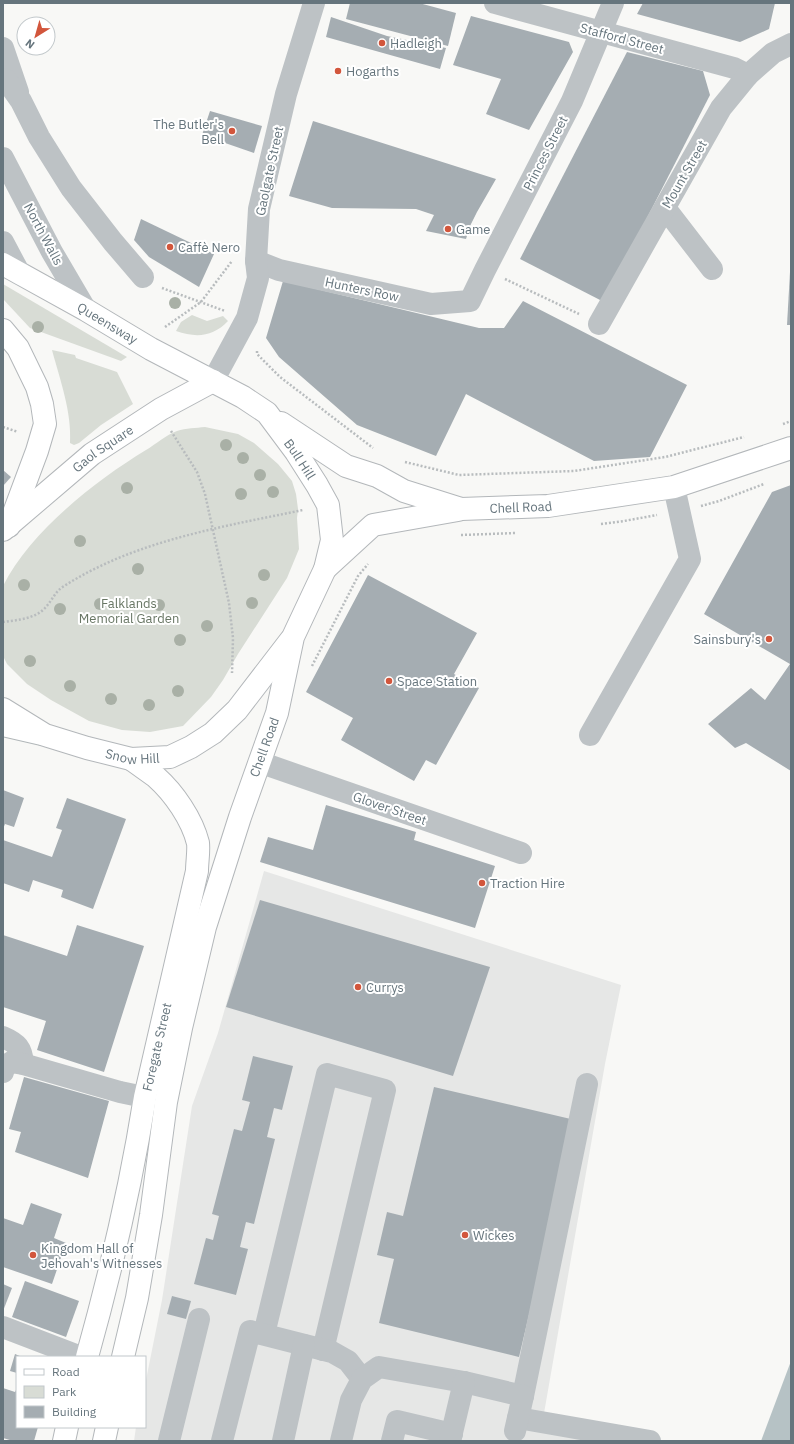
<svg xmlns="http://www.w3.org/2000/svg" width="794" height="1444" viewBox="0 0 794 1444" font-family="'IBM Plex Sans',sans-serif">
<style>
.built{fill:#e6e7e6}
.green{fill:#d8dcd5}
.water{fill:#b6c2c5}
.building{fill:#a5adb2}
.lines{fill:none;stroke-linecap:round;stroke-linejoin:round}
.major-casing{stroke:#b1b7b9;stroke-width:24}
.highway-casing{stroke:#b3b7ba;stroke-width:24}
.path{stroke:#b8bcbe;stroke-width:2.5;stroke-dasharray:2 2;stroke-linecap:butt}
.minor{stroke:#bdc2c5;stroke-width:22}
.major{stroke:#fff;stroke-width:22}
.highway{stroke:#fff;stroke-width:22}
.tree{fill:#a9b0a6}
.poi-dot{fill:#d2563c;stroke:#fff;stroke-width:1.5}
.labels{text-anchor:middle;stroke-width:4;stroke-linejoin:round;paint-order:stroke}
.street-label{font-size:13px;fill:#66757d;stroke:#fff}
.poi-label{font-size:13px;fill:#66757d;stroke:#fff;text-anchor:start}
.park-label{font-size:13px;fill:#687664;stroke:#fff}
</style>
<rect width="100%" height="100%" fill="#f8f8f6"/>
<polygon class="built" points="264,871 621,985 605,1064 543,1419 664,1441 134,1441 136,1427 145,1427 145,1385 162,1300 192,1106 218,1033"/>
<g class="green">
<polygon points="3,284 127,357 121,361 30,328 3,299"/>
<path d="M192,315L207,321L223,316L228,321C213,337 196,338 176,331L181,322Z"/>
<path d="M52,350L75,355L76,358L117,372L133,404L101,425L79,443L74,445L70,443C72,412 60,380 52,350Z"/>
<path d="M205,427L238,434L254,443L278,464L292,481L296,494L298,509L297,518L299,549L287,578L238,654L223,680L211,697L183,726L150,732L122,730L89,721L51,700L27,684L7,664L3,656V586C30,532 95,481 146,450C156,444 166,435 177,431C186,428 196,428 205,427Z"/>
</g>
<polygon class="water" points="791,1361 791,1441 761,1441"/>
<g class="building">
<polygon points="350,3 419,3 456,13 448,46 346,19"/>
<polygon points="643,3 775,3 769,29 740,42 637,14"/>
<polygon points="471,16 569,42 573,52 529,130 486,114 501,79 453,65"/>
<polygon points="331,17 387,36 446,48 440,69 326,37"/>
<polygon points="627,52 703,71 710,95 604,302 520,259"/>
<polygon points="210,111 262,126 254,153 202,135"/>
<polygon points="313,121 496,179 477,212 470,226 466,239 426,231 434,215 416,209 332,208 289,196"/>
<polygon points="141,219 214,254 199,287 149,257 134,240"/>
<polygon points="790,272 791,272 791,325 787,325"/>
<polygon points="283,281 479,328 504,328 523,301 687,385 650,457 594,461 466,394 436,456 357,425 279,357 266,338"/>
<polygon points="3,470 11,477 3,486"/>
<polygon points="791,485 791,771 746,743 735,748 708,724 751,688 765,700 790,664 704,614 772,492"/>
<polygon points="368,575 477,633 454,674 479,688 436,765 426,760 414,781 341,740 353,718 306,692"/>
<polygon points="3,790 24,798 14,827 5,824 3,829"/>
<polygon points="67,798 126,819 93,909 61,897 63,890 33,880 29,892 3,883 3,840 52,857 62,830 56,828"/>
<polygon points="326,805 416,832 414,840 495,866 475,928 260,862 268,837 313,850"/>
<polygon points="260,900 490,967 453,1076 226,1007"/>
<polygon points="77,925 144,946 104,1072 37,1050 46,1021 3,1007 3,935 67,956"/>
<polygon points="253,1056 293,1066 282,1110 274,1108 267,1137 275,1139 254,1224 246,1222 240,1247 248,1249 236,1295 194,1284 206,1238 213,1240 219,1216 212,1214 234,1129 242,1131 250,1102 242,1100"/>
<polygon points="24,1077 109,1101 88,1178 15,1152 21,1132 9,1129"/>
<polygon points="434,1087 575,1120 519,1357 379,1323 394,1259 377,1255 387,1212 403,1216"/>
<polygon points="31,1203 62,1214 54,1238 66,1243 52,1284 3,1267 3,1218 23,1225"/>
<polygon points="25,1281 79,1301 66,1337 12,1317"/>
<polygon points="3,1284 12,1288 3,1311"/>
<polygon points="172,1296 191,1301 186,1319 167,1314"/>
<polygon points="15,1354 22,1357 17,1357 17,1373 10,1371"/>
<polygon points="3,1388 15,1392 17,1388 17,1427 38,1427 34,1441 13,1441 3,1438"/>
</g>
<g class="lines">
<defs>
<polyline id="major" points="3,725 42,734"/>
<g id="highway">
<path id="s1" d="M3,264L86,310L151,349L243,397L267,413L296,452L317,485L328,505L332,540L325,569L293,637L277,713L240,817L205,927L181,1028L166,1102L151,1215L137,1298L123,1357"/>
<polyline points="3,330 18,348 37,387 42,404 45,424 37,451 9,526"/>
<path id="s2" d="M281,423L346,466L377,476L404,491L461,509L548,506L674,487L791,448"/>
<path id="s3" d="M3,530L92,454L161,409L213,381"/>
<polyline points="325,569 373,525 458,510"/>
<path id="s4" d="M3,709L45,735L87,748L131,759L170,757L191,747L213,733L237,710L290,641"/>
<path id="s5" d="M87,1357C111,1271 131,1185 145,1097L197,871C197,862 199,851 198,843C192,819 174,793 156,777C148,771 139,765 131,759"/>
<polyline points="64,1441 67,1427"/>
<polyline points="104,1441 107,1427"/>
</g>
</defs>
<use href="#major" class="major-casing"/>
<use href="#highway" class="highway-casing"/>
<g class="path">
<polyline points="505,279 579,314"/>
<polyline points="162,288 225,311"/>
<polyline points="165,327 201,302 232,261"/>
<polyline points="257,351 257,354 280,377 373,448"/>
<polyline points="783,424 791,421"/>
<polyline points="3,427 18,432"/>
<polyline points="171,431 197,472 205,494 229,603 233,638 232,673"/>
<polyline points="405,462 459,475 574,471 665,457 744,437"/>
<polyline points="701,506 719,501 764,484"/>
<polyline points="601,524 624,521 657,515"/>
<polyline points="461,535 516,533"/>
<path d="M3,622C17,620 35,619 45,608C51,602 54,594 61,588C133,541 221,527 303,510"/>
<polyline points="312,666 358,576 368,564"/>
</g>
<g class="minor">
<polyline points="495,3 734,68 748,75"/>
<polyline points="3,48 18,92"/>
<polyline points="3,79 6,80 21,101 39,137 71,188 113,242 143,277"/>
<polyline points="3,158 52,252 86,310"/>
<polyline points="665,208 712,269"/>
<polyline points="3,242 20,274"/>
<polyline points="256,261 279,270 431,304 470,301 485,270 572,101 613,3"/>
<polyline points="599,324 721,108 748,75 773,53 791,44"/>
<polyline points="213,381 247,318 258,278 256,261 259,209 286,94 314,3"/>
<polyline points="590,735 690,559 674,487"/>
<polyline points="259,762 521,853"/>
<path d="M3,1037C17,1043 22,1048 23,1064"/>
<polyline points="3,1072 4,1068 11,1062 23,1064 120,1092 163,1101"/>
<polyline points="3,1327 81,1357"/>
<polyline points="264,1334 327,1074 385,1090 323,1350"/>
<polyline points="523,1396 587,1084"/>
<polyline points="518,1418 650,1441"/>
<polyline points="169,1441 199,1319"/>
<polyline points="222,1441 250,1331 332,1352 348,1361 362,1379"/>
<polyline points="283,1441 304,1345"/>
<polyline points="341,1441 351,1400 362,1379 379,1367 464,1382 523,1396 515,1431"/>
<polyline points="392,1441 397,1421 452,1434"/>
<polyline points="450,1441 464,1382"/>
</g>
<use href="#major" class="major"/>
<use href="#highway" class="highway"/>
</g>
<g class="tree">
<circle cx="175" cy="303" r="6"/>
<circle cx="38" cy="327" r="6"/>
<circle cx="226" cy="445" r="6"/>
<circle cx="243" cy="458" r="6"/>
<circle cx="260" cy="475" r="6"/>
<circle cx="127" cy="488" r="6"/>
<circle cx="273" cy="492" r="6"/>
<circle cx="241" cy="494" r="6"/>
<circle cx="80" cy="541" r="6"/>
<circle cx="138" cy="569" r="6"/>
<circle cx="264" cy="575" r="6"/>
<circle cx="24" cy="585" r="6"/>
<circle cx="252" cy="603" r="6"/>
<circle cx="100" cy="604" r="6"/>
<circle cx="159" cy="605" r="6"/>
<circle cx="60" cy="609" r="6"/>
<circle cx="207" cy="626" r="6"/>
<circle cx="180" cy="640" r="6"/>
<circle cx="30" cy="661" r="6"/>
<circle cx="70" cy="686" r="6"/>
<circle cx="178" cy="691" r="6"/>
<circle cx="111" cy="699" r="6"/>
<circle cx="149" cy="705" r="6"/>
</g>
<g class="poi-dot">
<circle cx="382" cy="43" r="4"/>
<circle cx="338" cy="71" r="4"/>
<circle cx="232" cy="131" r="4"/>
<circle cx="448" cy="229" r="4"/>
<circle cx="170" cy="247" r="4"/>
<circle cx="769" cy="639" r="4"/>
<circle cx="389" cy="681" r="4"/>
<circle cx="482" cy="883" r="4"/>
<circle cx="358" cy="987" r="4"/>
<circle cx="465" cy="1235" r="4"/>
<circle cx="33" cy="1255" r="4"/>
</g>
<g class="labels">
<g class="street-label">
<text transform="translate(622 38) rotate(15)" y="5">Stafford Street</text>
<text transform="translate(545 153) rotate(-63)" y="5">Princes Street</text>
<text transform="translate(269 171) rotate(-78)" y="5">Gaolgate Street</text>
<text transform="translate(684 174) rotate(-60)" y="5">Mount Street</text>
<text transform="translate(44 234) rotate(62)" y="5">North Walls</text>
<text transform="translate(362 289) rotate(12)" y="5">Hunters Row</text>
<text dy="5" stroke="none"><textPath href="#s1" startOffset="120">Queensway</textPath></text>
<text dy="5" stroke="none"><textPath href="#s3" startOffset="129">Gaol Square</textPath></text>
<text dy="5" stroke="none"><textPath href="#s1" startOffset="360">Bull Hill</textPath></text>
<text dy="5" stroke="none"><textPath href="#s2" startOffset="261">Chell Road</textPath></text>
<text transform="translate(264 747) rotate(-70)" y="5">Chell Road</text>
<text dy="5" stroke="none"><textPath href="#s4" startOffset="140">Snow Hill</textPath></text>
<text transform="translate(390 808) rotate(19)" y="5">Glover Street</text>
<text dy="5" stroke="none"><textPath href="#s5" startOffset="318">Foregate Street</textPath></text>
</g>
<g class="poi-label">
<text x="390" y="48">Hadleigh</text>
<text x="346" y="76">Hogarths</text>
<text x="224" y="129" text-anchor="end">The Butler's<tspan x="224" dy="15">Bell</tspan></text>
<text x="456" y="234">Game</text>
<text x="178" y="252">Caffè Nero</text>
<text x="761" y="644" text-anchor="end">Sainsbury's</text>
<text x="397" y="686">Space Station</text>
<text x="490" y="888">Traction Hire</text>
<text x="366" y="992">Currys</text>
<text x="473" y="1240">Wickes</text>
<text x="41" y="1253">Kingdom Hall of<tspan x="41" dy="15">Jehovah's Witnesses</tspan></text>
</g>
<g class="park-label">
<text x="129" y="608">Falklands<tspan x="129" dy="15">Memorial Garden</tspan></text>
</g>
</g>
<rect width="794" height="1444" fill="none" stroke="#66757d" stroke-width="8"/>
<rect x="16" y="1356" width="130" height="72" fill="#ffffff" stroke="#c2c8cb"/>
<rect x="24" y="1369" width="20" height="6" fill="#ffffff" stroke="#c2c8cb"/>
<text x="52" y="1376" font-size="12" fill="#66757d">Road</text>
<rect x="24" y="1386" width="20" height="12" fill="#d8dcd5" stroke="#c2c8cb"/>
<text x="52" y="1396" font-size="12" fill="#66757d">Park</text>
<rect x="24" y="1406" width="20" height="12" fill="#a5adb2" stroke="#c2c8cb"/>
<text x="52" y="1416" font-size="12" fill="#66757d">Building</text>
<g transform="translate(36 36) rotate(217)"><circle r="19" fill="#ffffff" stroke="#c2c8cb"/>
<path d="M0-3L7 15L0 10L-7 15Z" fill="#d2563c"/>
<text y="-6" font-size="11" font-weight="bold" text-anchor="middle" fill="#66757d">N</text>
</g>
</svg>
